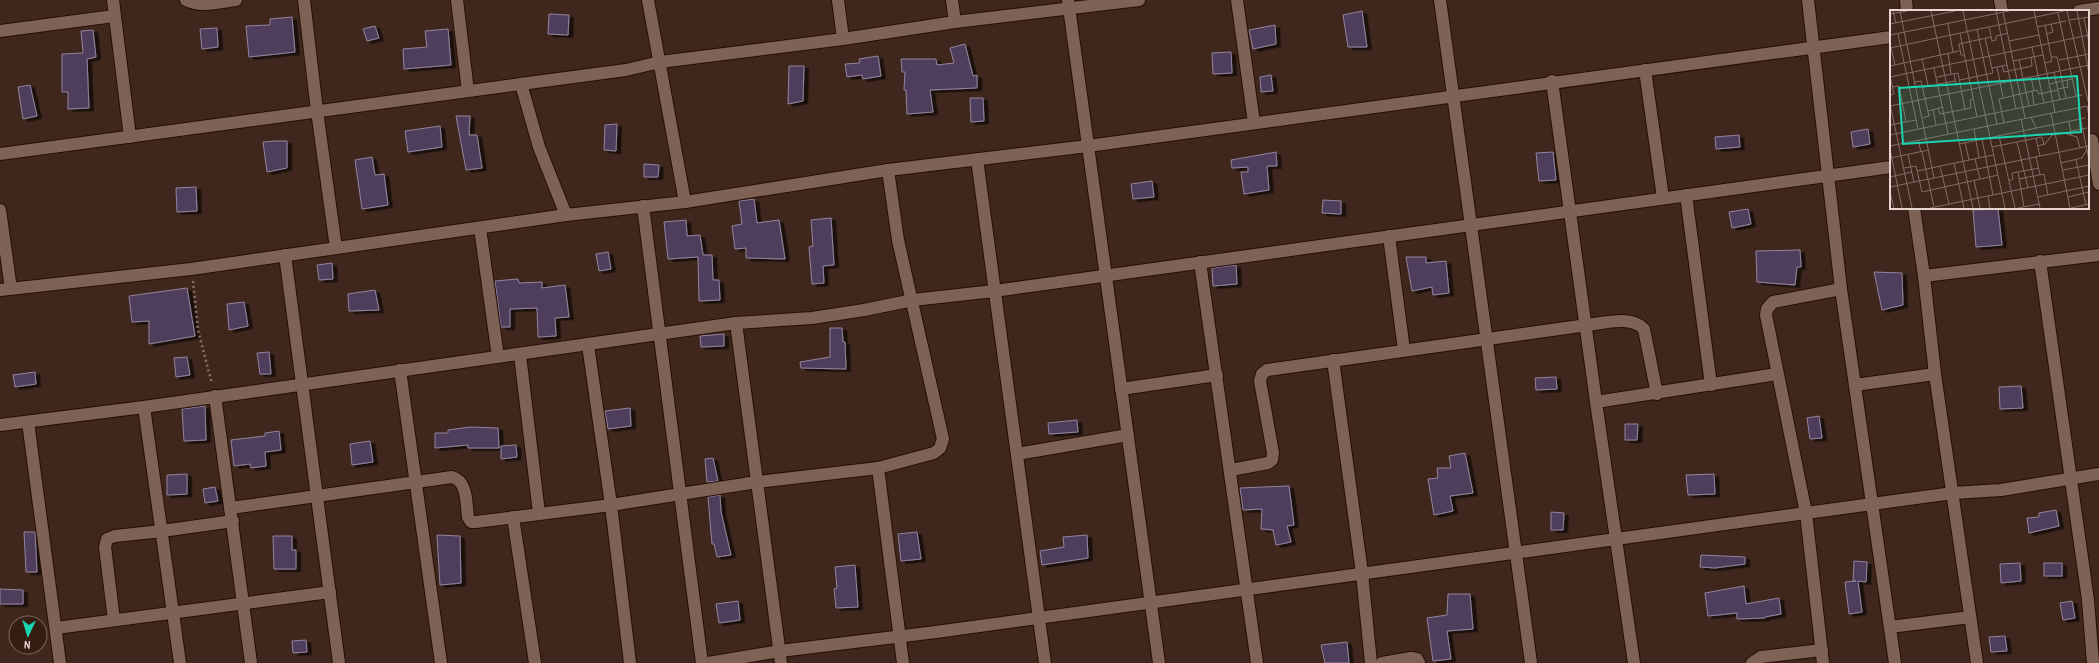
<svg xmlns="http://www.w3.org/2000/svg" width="2099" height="663" viewBox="0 0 2099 663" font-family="'Archivo Narrow',sans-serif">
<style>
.building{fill:#4f3e5c;stroke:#92849e;filter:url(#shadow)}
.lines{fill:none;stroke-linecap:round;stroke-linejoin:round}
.street-casing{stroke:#260f06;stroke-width:14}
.secondary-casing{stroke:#260f06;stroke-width:14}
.path{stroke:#88736a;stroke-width:2.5;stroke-dasharray:2 3;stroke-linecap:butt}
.street{stroke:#7f6256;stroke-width:12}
.secondary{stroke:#7f6256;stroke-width:12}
.inset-road{fill:none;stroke:#836d65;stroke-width:1}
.view{fill:#1ad5b2;fill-opacity:0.15;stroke:#1ad5b2;stroke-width:2}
.inset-edge{fill:none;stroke:#e7d7d0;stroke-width:2}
</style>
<defs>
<filter id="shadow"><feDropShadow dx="4.5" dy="2.5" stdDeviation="0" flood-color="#0009"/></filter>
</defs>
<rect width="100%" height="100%" fill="#40271d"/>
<g class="building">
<polygon points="1362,11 1367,47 1348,47 1343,15"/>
<polygon points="549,14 569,15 568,35 548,34"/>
<polygon points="292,17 295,52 249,57 246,26 270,25 270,19"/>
<polygon points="1275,25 1276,44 1253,49 1249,30"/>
<polygon points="375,26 379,38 367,41 363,29"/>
<polygon points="217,28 218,47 202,49 200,29"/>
<polygon points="448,29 451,65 404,69 403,49 427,47 425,31"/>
<polygon points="93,30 96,57 87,59 89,108 68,109 68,92 62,92 62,54 83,53 81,31"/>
<polygon points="965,44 973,76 977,75 977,88 930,90 933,112 907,114 906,90 904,90 905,72 902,72 901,59 936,59 937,65 954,63 950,48"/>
<polygon points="1231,52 1232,73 1213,74 1212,53"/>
<polygon points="878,56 881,76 863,79 862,75 847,77 845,64 860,63 859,59"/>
<polygon points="789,66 804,66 803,101 788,104"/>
<polygon points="1271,75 1273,91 1261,92 1260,77"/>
<polygon points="30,85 37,116 23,119 18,87"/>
<polygon points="970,98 983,98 984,121 971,122"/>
<polygon points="456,116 470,116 469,135 477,135 482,168 466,170"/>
<polygon points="617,124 616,151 604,150 605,125"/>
<polygon points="440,126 442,147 408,152 405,131"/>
<polygon points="1868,129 1870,144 1853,147 1851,132"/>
<polygon points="1739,135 1740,147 1716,149 1715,137"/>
<polygon points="275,141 287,141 287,168 267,172 263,142"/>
<polygon points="1276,152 1277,166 1267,166 1269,190 1244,194 1241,172 1248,172 1248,167 1232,168 1231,160"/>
<polygon points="1553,152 1556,180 1539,181 1536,153"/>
<polygon points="372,157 375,175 384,174 388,205 362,209 355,160"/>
<polygon points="644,164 659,165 658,177 644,177"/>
<polygon points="1152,181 1154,197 1133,199 1131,184"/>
<polygon points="196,187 197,211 177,212 176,188"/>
<polygon points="754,199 757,223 779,220 785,259 746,258 746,248 735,249 732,226 742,224 739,201"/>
<polygon points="1323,200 1341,201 1341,214 1322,213"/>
<polygon points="1748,209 1751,224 1732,228 1729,212"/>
<polygon points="1998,209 2002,245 1976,247 1973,210"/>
<polygon points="831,218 834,265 823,266 824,283 812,284 809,247 813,246 811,220"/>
<polygon points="686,220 687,236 700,235 703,255 712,255 713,280 719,280 720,300 699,301 698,257 668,259 664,222"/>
<polygon points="1800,250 1801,267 1797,267 1795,285 1757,282 1756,251"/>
<polygon points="608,252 611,269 599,271 596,254"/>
<polygon points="1406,257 1426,257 1426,263 1446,261 1449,293 1433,295 1432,287 1412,291"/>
<polygon points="332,263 333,279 319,280 317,265"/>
<polygon points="1236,265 1237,284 1213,286 1212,268"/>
<polygon points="1874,272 1902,273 1903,305 1882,310"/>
<polygon points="518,279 519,283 542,282 542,288 565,285 569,317 555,318 556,336 538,337 537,308 510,309 510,327 501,327 495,281"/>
<polygon points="187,288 195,336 149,344 149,321 132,322 129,296"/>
<polygon points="375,290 379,310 349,311 348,294"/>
<polygon points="244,302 248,326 229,330 227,304"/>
<polygon points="830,328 842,328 843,342 845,342 846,369 801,368 800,362 830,357"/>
<polygon points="724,334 724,346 701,347 700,336"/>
<polygon points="269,352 271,374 260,374 257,353"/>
<polygon points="187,357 190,375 176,377 174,358"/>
<polygon points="35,372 36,384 15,387 13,375"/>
<polygon points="1556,377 1557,389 1536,390 1535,378"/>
<polygon points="2021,386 2023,408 2000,409 1999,387"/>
<polygon points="205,406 206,440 184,441 182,409"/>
<polygon points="630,408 631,426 608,429 605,411"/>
<polygon points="1819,416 1822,438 1810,439 1807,418"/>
<polygon points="1077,420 1078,432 1049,434 1048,423"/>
<polygon points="1625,424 1638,424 1637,440 1625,440"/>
<polygon points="470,427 498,428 499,448 468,448 468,445 435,448 435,433 448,433 448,430"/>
<polygon points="279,431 281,450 265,452 266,466 251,468 250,464 234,466 231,440 265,436 265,433"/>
<polygon points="370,441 373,462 352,465 350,444"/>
<polygon points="516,445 517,457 501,459 501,446"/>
<polygon points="1465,453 1473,493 1450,496 1453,511 1434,515 1428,479 1438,478 1437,468 1451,468 1449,456"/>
<polygon points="713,458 718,481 707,482 705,459"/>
<polygon points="187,474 187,494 167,495 167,475"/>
<polygon points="1714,474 1715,494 1688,495 1686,475"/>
<polygon points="1289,486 1294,525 1287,526 1291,542 1276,545 1273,530 1261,529 1262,509 1243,510 1240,488"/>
<polygon points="215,487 218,501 205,503 203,489"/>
<polygon points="720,495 721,512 731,555 717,557 714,544 712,544 708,497"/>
<polygon points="2056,510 2059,526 2029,533 2027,518 2039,517 2039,513"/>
<polygon points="1551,512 1564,513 1563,530 1551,530"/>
<polygon points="24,532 35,532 37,572 26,572"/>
<polygon points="917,532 921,559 901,561 898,534"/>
<polygon points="437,535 460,536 461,583 440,585"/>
<polygon points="1087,535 1088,558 1042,565 1040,551 1064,547 1063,537"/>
<polygon points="273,536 292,536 292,550 296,550 296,569 274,569"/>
<polygon points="1701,555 1745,557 1745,564 1715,568 1700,567"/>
<polygon points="1854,561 1867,562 1866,582 1858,581 1862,612 1849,614 1845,582 1856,581 1853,581"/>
<polygon points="2020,563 2021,581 2001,583 2000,564"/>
<rect x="2044" y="563" width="18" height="13"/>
<polygon points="855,565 858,607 836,608 834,589 837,588 835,567"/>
<polygon points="1744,586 1746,604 1779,598 1781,614 1765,617 1765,618 1737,619 1737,613 1708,616 1705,593"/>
<polygon points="0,589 23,590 23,604 0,604"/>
<polygon points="1448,594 1470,594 1473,629 1447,631 1451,659 1433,661 1427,618 1447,615"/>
<polygon points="738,601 740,620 719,623 716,604"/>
<polygon points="2072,601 2075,618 2063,620 2060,603"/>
<polygon points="2005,636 2007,651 1991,652 1989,637"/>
<polygon points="306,640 307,652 293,653 292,641"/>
<polygon points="1347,642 1349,663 1325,663 1321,645"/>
</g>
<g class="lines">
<defs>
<g id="street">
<polyline points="113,0 130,137"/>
<path d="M186,0C201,8 220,2 236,0"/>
<polyline points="304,0 317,111 336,248"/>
<polyline points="457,0 468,91"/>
<polyline points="648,0 685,202"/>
<polyline points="838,0 843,39"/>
<polyline points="952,0 955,22"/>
<polyline points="1237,0 1254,123"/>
<polyline points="1440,0 1531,663"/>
<polyline points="1808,0 1841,289 1895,663"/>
<polyline points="1906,0 1907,11"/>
<polyline points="2000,0 2002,11"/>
<polyline points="2079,11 2099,8"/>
<polyline points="0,31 114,16"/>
<polyline points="1645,70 1663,198"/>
<polyline points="1552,81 1596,402 1634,663"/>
<polyline points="521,84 539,147 566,215"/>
<polyline points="2092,140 2099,184"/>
<polyline points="0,154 521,84 626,70 660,62 843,39 955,22 1139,0"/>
<polyline points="977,159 1045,663"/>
<polyline points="1686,195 1711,385"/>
<polyline points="643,206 702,663"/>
<polyline points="1914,208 1924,276 1935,374 1977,663"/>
<polyline points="0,210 11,289"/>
<polyline points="480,228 498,357"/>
<polyline points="1389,236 1404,350"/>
<polyline points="285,255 339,663"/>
<polyline points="2040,261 2088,600 2093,663"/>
<polyline points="1200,262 1257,663"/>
<polyline points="1924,276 2099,255"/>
<polyline points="0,290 191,269 566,215 685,202 888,170 1088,146 1891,37"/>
<polyline points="736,323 781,663"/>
<polyline points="588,345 611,505 630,663"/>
<polyline points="520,355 539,513"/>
<polyline points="1333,360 1362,573 1371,663"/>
<polyline points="400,370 441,663"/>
<polyline points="1855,385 1935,374"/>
<polyline points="1121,389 1217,375"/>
<polyline points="215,396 251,663"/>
<polyline points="1596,402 1777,374"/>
<polyline points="144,407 180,663"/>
<polyline points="28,422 60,663"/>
<polyline points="0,425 144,407 736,323 812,318 864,310 913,300 994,291 1891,167"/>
<polyline points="1017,454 1128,435"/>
<polyline points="878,468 903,663"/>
<path d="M1231,470L1268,463L1272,460L1273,453L1260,381L1262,374L1267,370L1587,325C1604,323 1631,315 1644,329L1657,394"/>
<path d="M231,508L452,477C468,481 466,504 468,517L471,522H476L611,505L757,482L878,468L934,453L940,448L943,439L898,240L888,170"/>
<polyline points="513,517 535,663"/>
<polyline points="114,620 105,547 107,539 115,536 162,531 233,521"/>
<polyline points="1890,627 1970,617"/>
<polyline points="56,628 330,592"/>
<polyline points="708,663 780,651 936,632 1806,513 1953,493 2001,490 2099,474"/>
<polyline points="1382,663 1411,658 1417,659 1419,663"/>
<polyline points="1752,663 1761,657 1822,650"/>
<polyline points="1823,663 1806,513 1766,315 1767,309 1773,302 1841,289"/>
</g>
<polyline id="secondary" points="1068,0 1159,663"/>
</defs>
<use href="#street" class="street-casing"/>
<use href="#secondary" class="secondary-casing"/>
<polyline class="path" points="193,281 198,330 212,384"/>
<use href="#street" class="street"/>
<use href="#secondary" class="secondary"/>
</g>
<g transform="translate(1890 10)">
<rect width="199" height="199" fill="#40271d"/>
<path class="inset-road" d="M3,1L6,13M10,1L44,168M41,1L83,198M73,1L115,198M106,1L126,99M144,1L165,102M177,1L199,95M187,1L199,63M113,2L135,108M168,3L186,86M0,4L17,1M194,8L199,33M179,10L199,7M0,14L65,1M58,14L63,42M155,15L162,51L155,53M99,17L102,31L106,30V26L118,23M147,17L176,11M87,19L107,114M70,23L87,107M8,24L28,119M156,24L163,22L161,14M0,25L119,1M119,31L149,25M1,37L5,55M142,37L154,93M0,38L174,1M58,43L61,64M74,45H71L69,34L101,27M161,47H167L176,88M129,50L139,96M169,50L199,44M123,51L153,45M0,56L69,41M112,56L114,62L142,56L141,47M107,57L113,87M44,58L58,124M102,58L117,55M164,62L170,90M64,64L66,74H70M0,67L199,25M47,67L68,63L75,99M141,67L144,81M70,70L103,63L95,28M25,72L31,71L39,106L33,108M48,74L65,71M159,74L182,69M3,77L9,76L16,112M32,78L38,75L32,49M168,79L178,77L177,70M142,81L144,95M0,85L4,84L0,66M0,94L22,198M0,96L199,55M188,97L199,150M48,98L50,104L81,98L80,90L83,89M43,99L46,115M38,101L53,97M161,103L180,198M141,107L146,118M131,109L150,198M179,111L181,125M114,113L109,89L147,80L149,84L168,80M0,115L26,110M84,119L89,148M181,121L197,118M0,125L192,85M109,126L125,198M146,128L150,146M92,129L103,185M28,130L31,142M75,132L79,150M127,132L138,178M69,134L195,108M0,136L197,96L199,106M148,136L155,134L162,125L174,123L187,127L190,138M102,137L152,127L154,135M0,139L12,198M32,142L44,197M18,145L24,172M146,147L150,165M0,148L39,140M85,149L90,169M186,150L196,195M64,153L74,198M171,153L192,148L197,139M50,156L59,194M14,158L26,156L32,182L108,165M173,160L199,155M27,161L103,145M128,162L134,197M0,167L22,162M129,169L154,164L158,185M84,170L90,198M119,171L123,169L122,163L149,158M0,177L199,136M0,182L4,198M98,186L100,198M148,187L199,176M178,187L199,182M40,198L199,165M128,198L150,194M181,198L199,194"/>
<path class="view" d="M187,66L191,122L13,134L9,78Z"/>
<rect width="199" height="199" class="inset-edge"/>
</g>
<g transform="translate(28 635) rotate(184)"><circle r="19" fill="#351d13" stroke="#7c675f"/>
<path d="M0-3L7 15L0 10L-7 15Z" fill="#1ad5b2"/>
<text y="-6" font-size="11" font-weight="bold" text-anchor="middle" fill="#e7d7d0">N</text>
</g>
</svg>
